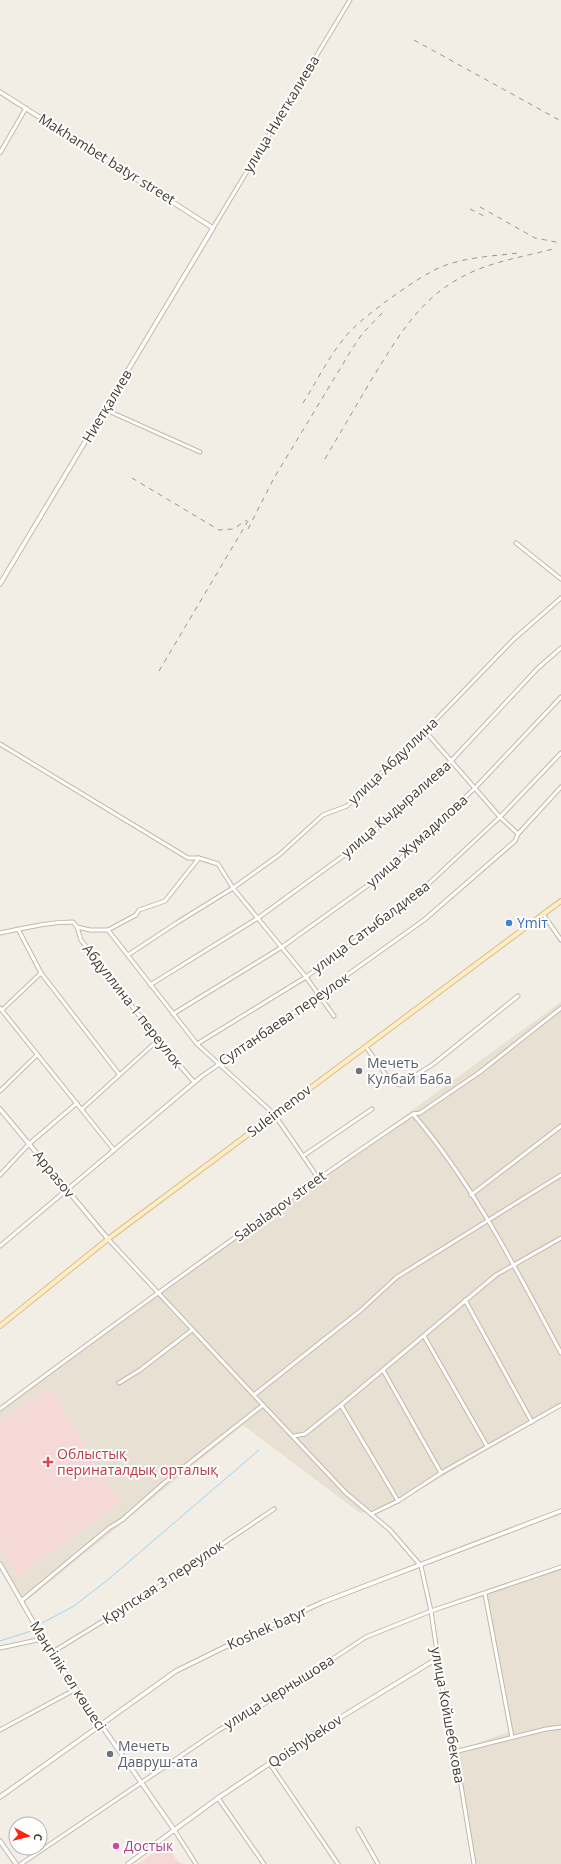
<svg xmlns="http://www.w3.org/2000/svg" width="561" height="1864" viewBox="0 0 561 1864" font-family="'Open Sans',sans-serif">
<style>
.residential{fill:#e8e0d2}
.medical{fill:#f5d9d7}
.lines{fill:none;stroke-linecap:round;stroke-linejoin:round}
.stream{stroke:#9cd6f5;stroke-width:1}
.minor-casing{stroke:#c2b8aa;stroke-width:5}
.tertiary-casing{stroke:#c2b8aa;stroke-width:5.5}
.secondary-casing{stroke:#d6c091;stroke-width:6}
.minor{stroke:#fff;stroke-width:3}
.tertiary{stroke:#fff;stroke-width:3.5}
.secondary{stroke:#ffedc3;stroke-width:4}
.rail{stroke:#959595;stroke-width:1;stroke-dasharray:5 5;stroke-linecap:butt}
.shop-dot{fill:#3f7fe0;stroke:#fff;stroke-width:1.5}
.worship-dot{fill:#6b7280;stroke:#fff;stroke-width:1.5}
.health-dot{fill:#e0444e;stroke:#fff;stroke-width:1.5}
.hotel-dot{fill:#d1479c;stroke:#fff;stroke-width:1.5}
.labels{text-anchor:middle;stroke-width:4;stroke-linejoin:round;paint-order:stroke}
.street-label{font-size:14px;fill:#463e34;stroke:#fff}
.shop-label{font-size:14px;fill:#366cbe;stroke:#fff;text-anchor:start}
.worship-label{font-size:14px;fill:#5b616d;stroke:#fff;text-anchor:start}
.health-label{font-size:14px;fill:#be3a42;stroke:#fff;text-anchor:start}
.hotel-label{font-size:14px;fill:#b23c85;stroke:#fff;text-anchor:start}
</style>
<rect width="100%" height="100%" fill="#f3eee5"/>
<g class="residential">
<polygon points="561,1002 561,1405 400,1502 360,1513 243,1425 24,1603 0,1560 0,1410"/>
<polygon points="561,1569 561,1864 474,1864 454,1752 510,1731 485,1594"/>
</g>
<g class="medical">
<polygon points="50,1387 120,1502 18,1577 0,1546 0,1423"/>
<polygon points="167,1844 178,1862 184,1864 137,1864"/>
</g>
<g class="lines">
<g class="stream">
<polyline points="42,1623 74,1606 110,1578 259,1450"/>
<polyline points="0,1641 31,1631"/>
</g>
<defs>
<g id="minor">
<polyline points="0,153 26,108"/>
<polyline points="213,228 350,0"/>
<polyline points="104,409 200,452"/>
<polyline points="516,543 561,579"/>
<polyline points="425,731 500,817 518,834"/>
<polyline points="0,744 188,858 199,858 218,864 233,888 306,977 334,1016"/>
<polyline points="543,914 561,940"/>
<polyline points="77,927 81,940 158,1040 194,1082"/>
<polyline points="18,929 41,973 119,1074"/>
<polyline points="108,930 197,1044 274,1114 303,1156"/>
<path d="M0,933C25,928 47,922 73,922L77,927L90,930H108L136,915L139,910L165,901L199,858"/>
<polyline points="128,955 178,922 233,888 279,855 323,815 347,806 425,731 514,639 561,598"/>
<polyline points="150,985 258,918 361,843 451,761 538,668 561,648"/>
<polyline points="0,1008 114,1150"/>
<polyline points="2,1010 41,973"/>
<polyline points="173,1014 282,947 385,873 475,788 561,697"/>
<polyline points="197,1044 306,977 409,902 500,817 561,753"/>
<polyline points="366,1047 391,1082 400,1085 432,1065 518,996"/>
<polyline points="0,1091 37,1055"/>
<polyline points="82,1109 158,1040"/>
<path d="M413,1114C474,1185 517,1271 561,1353"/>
<polyline points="0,1175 29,1144 77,1103"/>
<polyline points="318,1178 303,1156 372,1109"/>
<polyline points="471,1195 561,1126"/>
<polyline points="561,1238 496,1275 341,1405 398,1501 441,1473 561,1405"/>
<polyline points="0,1246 202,1076 319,995 424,920 515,841 518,834 561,787"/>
<polyline points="465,1300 532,1422"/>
<polyline points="424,1336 487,1446"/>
<polyline points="383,1370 441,1473"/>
<polyline points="119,1383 140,1370 192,1330"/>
<polyline points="254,1395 360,1311 397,1277 561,1175"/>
<polyline points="263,1405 346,1493 390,1530 421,1566 431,1611 445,1707 459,1773 474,1864"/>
<path d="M0,1409C136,1308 273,1208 413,1114L420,1113L480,1072L561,1008"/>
<polyline points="294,1436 305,1434 341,1405"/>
<polyline points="371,1514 398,1501"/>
<polyline points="485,1594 512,1737"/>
<polyline points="21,1601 109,1528 122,1520 164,1483 263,1405 108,1239"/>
<polyline points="0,1648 42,1639"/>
<polyline points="51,1653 157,1588 274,1509"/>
<polyline points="0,1730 76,1689"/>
<polyline points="454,1752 546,1729 561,1727"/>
<polyline points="270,1764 338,1864"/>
<polyline points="218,1798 264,1864"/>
<polyline points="358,1829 378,1864"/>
<polyline points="175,1831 196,1864"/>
<polyline points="21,1864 219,1730 250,1713 366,1637 431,1611 561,1567"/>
</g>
<g id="tertiary">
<polyline points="0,92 213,228 0,584"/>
<polyline points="0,1109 108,1239"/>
<polyline points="0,1564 51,1653 175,1831"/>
<polyline points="0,1797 176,1671 231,1644 323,1602 561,1511"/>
<polyline points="0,1841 16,1864"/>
<polyline points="128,1864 218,1798 315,1733 438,1658"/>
</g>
<polyline id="secondary" points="0,1326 108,1239 561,901"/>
</defs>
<use href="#minor" class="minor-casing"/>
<use href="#tertiary" class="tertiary-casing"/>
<use href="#secondary" class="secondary-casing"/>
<use href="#minor" class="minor"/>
<use href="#tertiary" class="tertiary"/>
<use href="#secondary" class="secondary"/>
<g class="rail">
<polyline points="414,40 561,121"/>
<polyline points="480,207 535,238 561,243"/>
<polyline points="470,209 488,218"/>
<path d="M303,403C317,381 329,356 346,336C360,318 419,276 441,267C465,257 494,256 519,253"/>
<path d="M325,459C340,433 355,408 370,382C395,342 417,301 460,278C488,262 523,257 553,249"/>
<polyline points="132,478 219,530 233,529 247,520"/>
<polyline points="248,529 274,478 352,349 362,334 385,310"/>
<polyline points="159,671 248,521"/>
</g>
</g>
<circle class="shop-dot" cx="509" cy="923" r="4"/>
<g class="worship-dot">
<circle cx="359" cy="1071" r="4"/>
<circle cx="110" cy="1754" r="4"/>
</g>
<path class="health-dot" d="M46 1456h4v4h4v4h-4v4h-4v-4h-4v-4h4z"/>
<circle class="hotel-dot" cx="116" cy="1846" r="4"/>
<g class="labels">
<g class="street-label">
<text transform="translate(281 114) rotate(-59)" y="5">улица Ниеткалиева</text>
<text transform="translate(107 159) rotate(32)" y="5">Makhambet batyr street</text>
<text transform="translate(107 406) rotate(-59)" y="5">Ниетқалиев</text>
<text transform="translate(393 761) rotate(-44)" y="5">улица Абдуллина</text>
<text transform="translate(396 809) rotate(-41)" y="5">улица Кыдыралиева</text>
<text transform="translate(417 841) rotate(-42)" y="5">улица Жумадилова</text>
<text transform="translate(371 927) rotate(-37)" y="5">улица Сатыбалдиева</text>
<text transform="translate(133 1006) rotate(52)" y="5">Абдуллина 1 переулок</text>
<text transform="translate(284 1019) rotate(-34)" y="5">Султанбаева переулок</text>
<text transform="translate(279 1111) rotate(-37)" y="5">Suleimenov</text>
<text transform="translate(54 1174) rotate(51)" y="5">Appasov</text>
<text transform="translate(280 1206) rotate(-36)" y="5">Sabalaqov street</text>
<text transform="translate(163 1582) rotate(-33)" y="5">Крупская 3 переулок</text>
<text transform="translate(267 1628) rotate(-24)" y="5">Koshek batyr</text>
<text transform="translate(68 1676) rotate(57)" y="5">Мәңгілік ел көшесі</text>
<text transform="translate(279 1692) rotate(-32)" y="5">улица Чернышова</text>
<text transform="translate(448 1715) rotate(80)" y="5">улица Койшебекова</text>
<text transform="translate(305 1741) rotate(-33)" y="5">Qoishybekov</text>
</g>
<g class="shop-label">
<text x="517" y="928">Ymiт</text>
</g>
<g class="worship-label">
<text x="367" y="1068">Мечеть<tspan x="367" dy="16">Кулбай Баба</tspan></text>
<text x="118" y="1751">Мечеть<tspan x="118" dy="16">Давруш-ата</tspan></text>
</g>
<g class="health-label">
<text x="57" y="1459">Облыстық<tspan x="57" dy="16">перинаталдық орталық</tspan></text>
</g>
<g class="hotel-label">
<text x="124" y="1851">Достык</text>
</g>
</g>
<g transform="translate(28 1836) rotate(97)"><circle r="19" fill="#ffffff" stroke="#b5b2ae"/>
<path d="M0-3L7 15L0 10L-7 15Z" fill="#ff2510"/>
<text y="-6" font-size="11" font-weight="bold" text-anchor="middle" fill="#463e34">С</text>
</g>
</svg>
